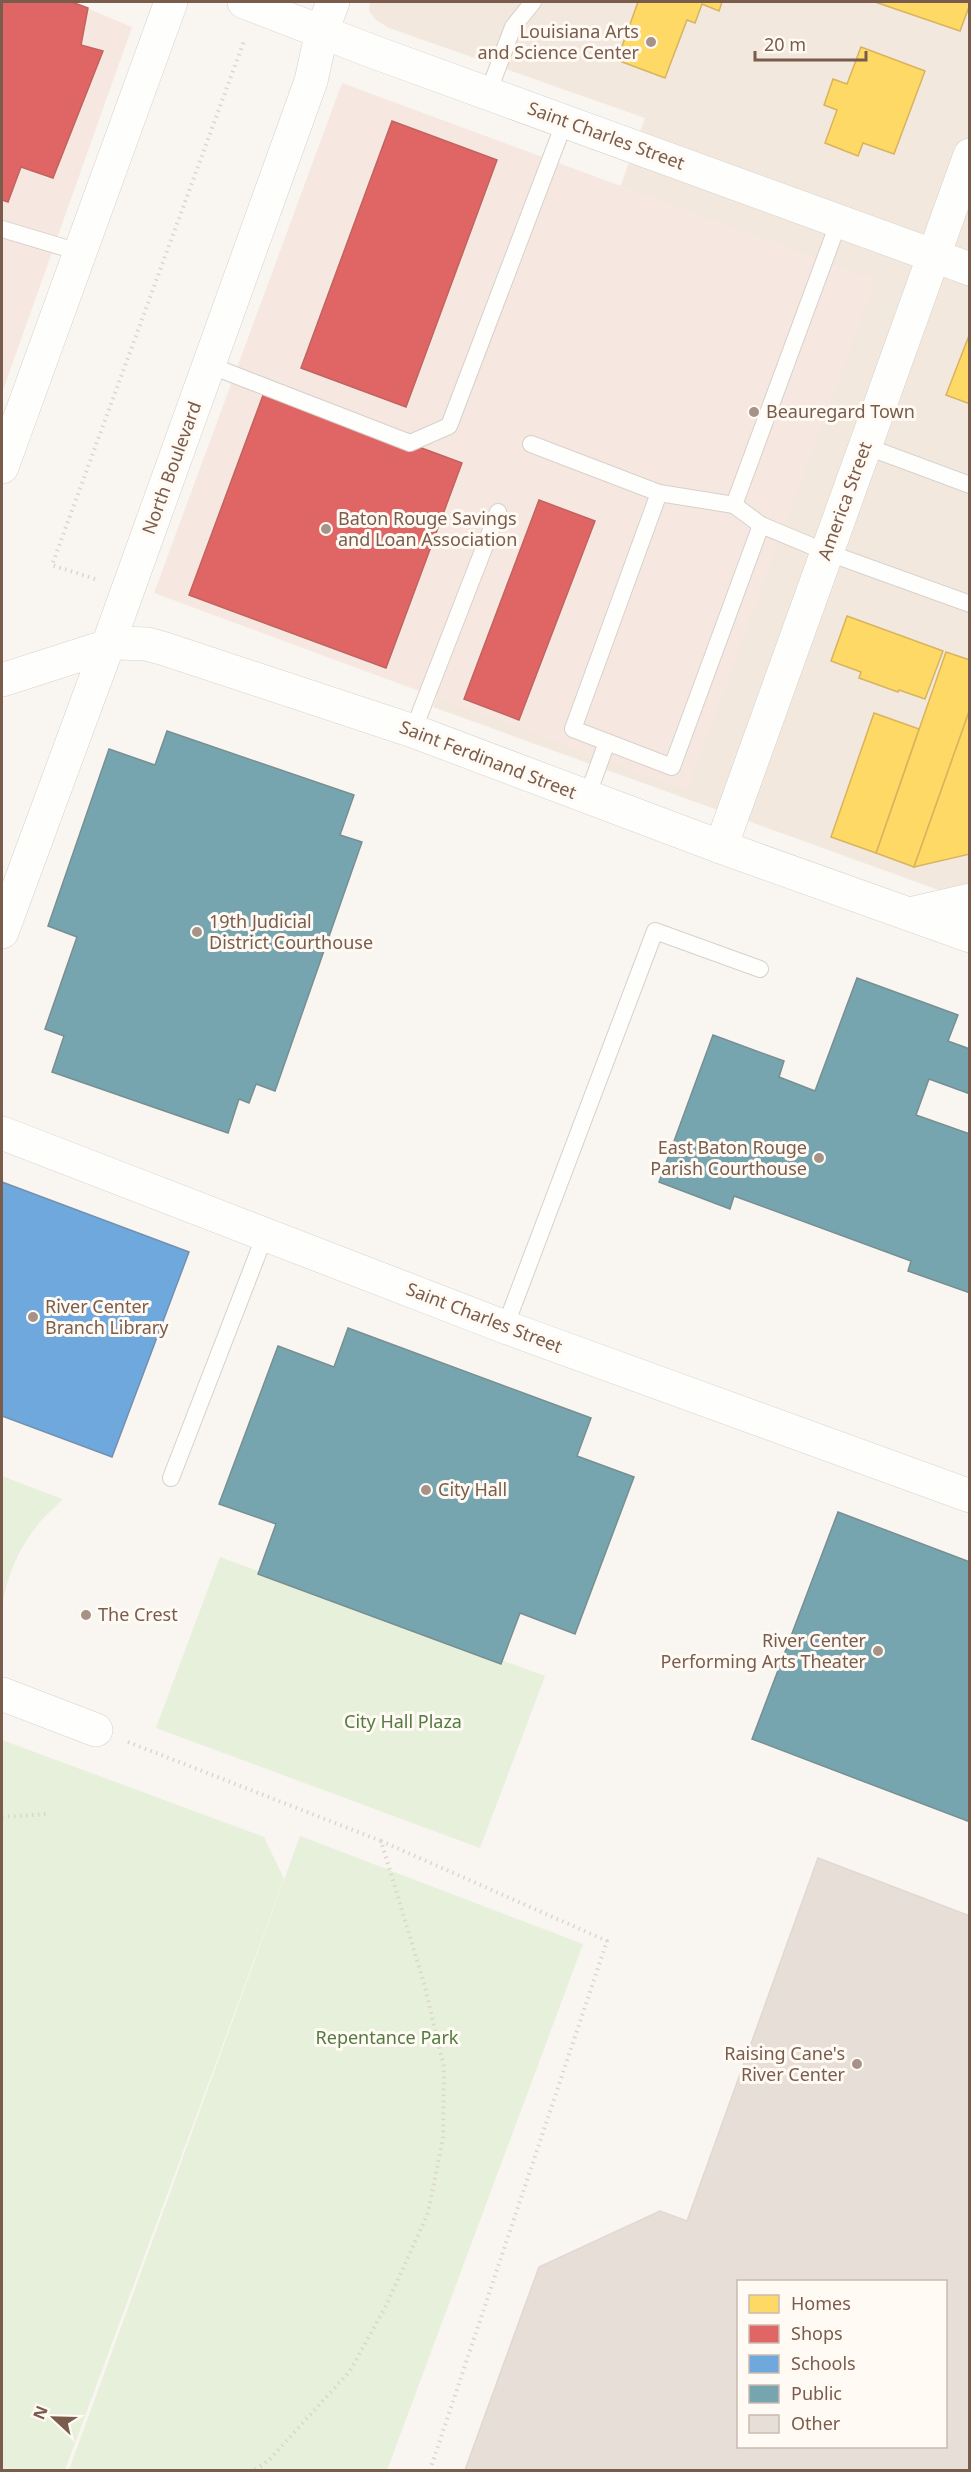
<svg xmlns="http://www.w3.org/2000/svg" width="971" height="2472" viewBox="0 0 971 2472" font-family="'Noto Sans',sans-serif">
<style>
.residential{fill:#f2e8de}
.commercial{fill:#f6e8e1}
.green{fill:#e7f0db}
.homes{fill:#ffd966;stroke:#d7b45e;stroke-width:1.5}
.shops{fill:#e06666;stroke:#c1635e;stroke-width:1.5}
.schools{fill:#6fa8dc;stroke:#7291b1;stroke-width:1.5}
.public{fill:#76a5af;stroke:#778f92;stroke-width:1.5}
.building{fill:#e6ded7;stroke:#e2d8d2;stroke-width:1.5;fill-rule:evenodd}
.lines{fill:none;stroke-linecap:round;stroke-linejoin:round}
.service-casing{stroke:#d7d1cb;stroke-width:18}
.minor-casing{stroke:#d7d1cb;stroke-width:34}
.tertiary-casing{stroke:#d7d1cb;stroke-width:34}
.secondary-casing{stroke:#d9d2cb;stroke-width:34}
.path{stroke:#dcd5d0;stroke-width:4;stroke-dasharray:1.5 4.5;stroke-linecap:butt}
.service{stroke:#fefefd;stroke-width:16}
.minor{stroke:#fefefd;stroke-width:33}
.tertiary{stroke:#fefefd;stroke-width:33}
.secondary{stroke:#fefefd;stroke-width:33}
.poi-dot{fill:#a69286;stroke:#fffaf3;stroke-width:2}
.labels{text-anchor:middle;stroke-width:6;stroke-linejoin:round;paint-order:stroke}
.poi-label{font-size:18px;fill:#7a5c4d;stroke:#fffaf3;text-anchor:start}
.street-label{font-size:18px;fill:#7a5c4d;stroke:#fffaf3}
.park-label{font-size:18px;fill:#537a41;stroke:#fffaf3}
</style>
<rect width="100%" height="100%" fill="#f9f5f0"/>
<polygon class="residential" points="370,2 969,2 969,901 433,707 645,118 389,28 376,20 369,11"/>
<g class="commercial">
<polygon points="2,2 72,2 132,27 2,393"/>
<polygon points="342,83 875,280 687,790 154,593"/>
</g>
<g class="green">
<path d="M2,1476L62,1499C56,1508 46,1514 39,1523C18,1549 6,1577 2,1609Z"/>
<polygon points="220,1557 545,1676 480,1848 156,1728"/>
<polygon points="2,1740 264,1837 284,1879 65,2470 2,2470"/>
<polygon points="300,1836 583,1944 387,2470 69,2470"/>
</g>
<g class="homes">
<polygon points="638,2 722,2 719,11 702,4 695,23 687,20 665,78 617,60"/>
<polygon points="875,2 970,2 970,4 960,31"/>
<polygon points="861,47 925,71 894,154 863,143 858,156 825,143 837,110 824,105 833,79 847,84"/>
<polygon points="970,333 970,404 946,395"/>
<polygon points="847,616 943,651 925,699 899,690 898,692 859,678 861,672 831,661"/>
<polygon points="946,652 970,660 970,709 914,867 876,853"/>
<polygon points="970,709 970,854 914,867"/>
<polygon points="874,713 919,729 876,853 831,837"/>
</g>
<g class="shops">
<polygon points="2,2 72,2 88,8 81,45 103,51 53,178 21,167 8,202 2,200"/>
<polygon points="392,121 497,160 406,407 301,368"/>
<polygon points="265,390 462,463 386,668 189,595"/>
<polygon points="539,500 595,521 519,720 464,699"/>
</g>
<polygon class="schools" points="2,1182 189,1252 112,1457 2,1416"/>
<g class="public">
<polygon points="167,731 354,795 340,835 362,842 275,1091 256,1084 249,1103 239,1099 228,1133 52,1072 64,1036 45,1029 77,937 48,926 109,749 155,765"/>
<polygon points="857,978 958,1015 948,1041 970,1049 970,1094 929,1079 916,1115 970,1134 970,1293 908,1271 911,1261 734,1196 730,1209 659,1182 713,1035 784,1061 779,1077 815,1091"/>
<polygon points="348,1328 591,1418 577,1456 634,1477 575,1634 520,1613 501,1664 258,1574 276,1524 219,1504 278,1346 334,1367"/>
<polygon points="838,1512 970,1562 970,1822 752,1739"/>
</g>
<path class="building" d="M818,1858L970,1916V2470H465L539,2267L660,2211L687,2221ZM738,2282H946V2446H738Z"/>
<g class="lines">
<defs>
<g id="service">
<polyline points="488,93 513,27 533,2"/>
<polyline points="839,221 734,505 761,525 826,552 970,604"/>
<polyline points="2,229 79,252"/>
<polyline points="209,365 410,443 449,426 565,121"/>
<polyline points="531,444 659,493 734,505"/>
<polyline points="865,446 970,485"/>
<polyline points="659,493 573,729 672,767 761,525"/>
<polyline points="413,731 498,512"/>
<polyline points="587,797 607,742"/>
<polyline points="505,1327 655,931 760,969"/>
<polyline points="171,1478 265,1235"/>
</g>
<g id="minor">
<polyline points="244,2 374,52 970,269"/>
<polyline points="721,847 970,155"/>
<polyline points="909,914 970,900"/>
<polyline points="2,1694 96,1730"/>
</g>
<g id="tertiary">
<polyline points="2,467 171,2"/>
<polyline points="2,932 108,645 311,81 322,31 333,2"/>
<polyline points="2,1133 505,1327 970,1496"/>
</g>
<polyline id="secondary" points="2,680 117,643 147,644 165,649 413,731 721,847 970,936"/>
</defs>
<use href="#service" class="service-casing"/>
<use href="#minor" class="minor-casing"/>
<use href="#tertiary" class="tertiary-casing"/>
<use href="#secondary" class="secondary-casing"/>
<g class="path">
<polyline points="95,579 52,565 244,41"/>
<polyline points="128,1742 381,1841 425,1987 444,2067 443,2138 428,2213 386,2306 350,2371 269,2460 255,2470"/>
<polyline points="2,1817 48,1814"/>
<polyline points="381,1841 607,1941 430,2470"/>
</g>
<use href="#service" class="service"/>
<use href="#minor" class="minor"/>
<use href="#tertiary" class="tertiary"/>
<use href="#secondary" class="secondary"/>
</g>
<g class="poi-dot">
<circle cx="651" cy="42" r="6"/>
<circle cx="754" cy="412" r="6"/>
<circle cx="326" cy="529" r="6"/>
<circle cx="197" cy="932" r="6"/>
<circle cx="819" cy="1158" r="6"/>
<circle cx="33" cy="1317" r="6"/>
<circle cx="426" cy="1490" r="6"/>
<circle cx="86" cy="1615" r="6"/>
<circle cx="878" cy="1651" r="6"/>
<circle cx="857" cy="2064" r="6"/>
</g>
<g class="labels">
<g class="poi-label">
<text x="639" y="38" text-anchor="end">Louisiana Arts<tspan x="639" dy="21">and Science Center</tspan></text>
<text x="766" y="418">Beauregard Town</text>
<text x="338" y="525">Baton Rouge Savings<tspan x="338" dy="21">and Loan Association</tspan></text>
<text x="209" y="928">19th Judicial<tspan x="209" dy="21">District Courthouse</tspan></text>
<text x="807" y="1154" text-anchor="end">East Baton Rouge<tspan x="807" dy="21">Parish Courthouse</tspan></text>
<text x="45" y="1313">River Center<tspan x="45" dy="21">Branch Library</tspan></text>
<text x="438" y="1496">City Hall</text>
<text x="98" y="1621">The Crest</text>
<text x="866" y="1647" text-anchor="end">River Center<tspan x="866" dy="21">Performing Arts Theater</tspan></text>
<text x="845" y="2060" text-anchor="end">Raising Cane's<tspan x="845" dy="21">River Center</tspan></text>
</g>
<g class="street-label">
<text transform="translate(606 136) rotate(20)" y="6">Saint Charles Street</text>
<text transform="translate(172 468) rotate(-70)" y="6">North Boulevard</text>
<text transform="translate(845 501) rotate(-70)" y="6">America Street</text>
<text transform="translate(488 760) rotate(21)" y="6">Saint Ferdinand Street</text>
<text transform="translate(484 1318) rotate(21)" y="6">Saint Charles Street</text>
</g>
<g class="park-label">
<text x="403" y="1728">City Hall Plaza</text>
<text x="387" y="2044">Repentance Park</text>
</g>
</g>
<rect width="971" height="2472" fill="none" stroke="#7a5c4d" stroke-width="6"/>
<rect x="737" y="2280" width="210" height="168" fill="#fffaf3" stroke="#cabbb1" stroke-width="1.5"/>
<rect x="749" y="2295" width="30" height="18" fill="#ffd966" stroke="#cabbb1" stroke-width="1.5"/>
<text x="791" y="2310" font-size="18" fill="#7a5c4d">Homes</text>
<rect x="749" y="2325" width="30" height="18" fill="#e06666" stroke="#cabbb1" stroke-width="1.5"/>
<text x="791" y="2340" font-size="18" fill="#7a5c4d">Shops</text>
<rect x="749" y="2355" width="30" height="18" fill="#6fa8dc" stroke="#cabbb1" stroke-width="1.5"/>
<text x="791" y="2370" font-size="18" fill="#7a5c4d">Schools</text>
<rect x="749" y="2385" width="30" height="18" fill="#76a5af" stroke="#cabbb1" stroke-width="1.5"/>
<text x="791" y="2400" font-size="18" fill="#7a5c4d">Public</text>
<rect x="749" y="2415" width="30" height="18" fill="#e6ded7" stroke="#cabbb1" stroke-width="1.5"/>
<text x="791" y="2430" font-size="18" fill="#7a5c4d">Other</text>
<g transform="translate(54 2418) rotate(292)" stroke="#fffaf3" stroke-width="4.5" paint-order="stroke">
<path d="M0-4.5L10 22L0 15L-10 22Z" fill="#7a5c4d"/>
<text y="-9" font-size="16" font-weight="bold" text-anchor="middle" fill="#7a5c4d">N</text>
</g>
<path d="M755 51v9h111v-9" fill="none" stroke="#7a5c4d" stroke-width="3"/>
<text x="764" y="51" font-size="18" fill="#7a5c4d" stroke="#fffaf3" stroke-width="4.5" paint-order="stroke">20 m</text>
</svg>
